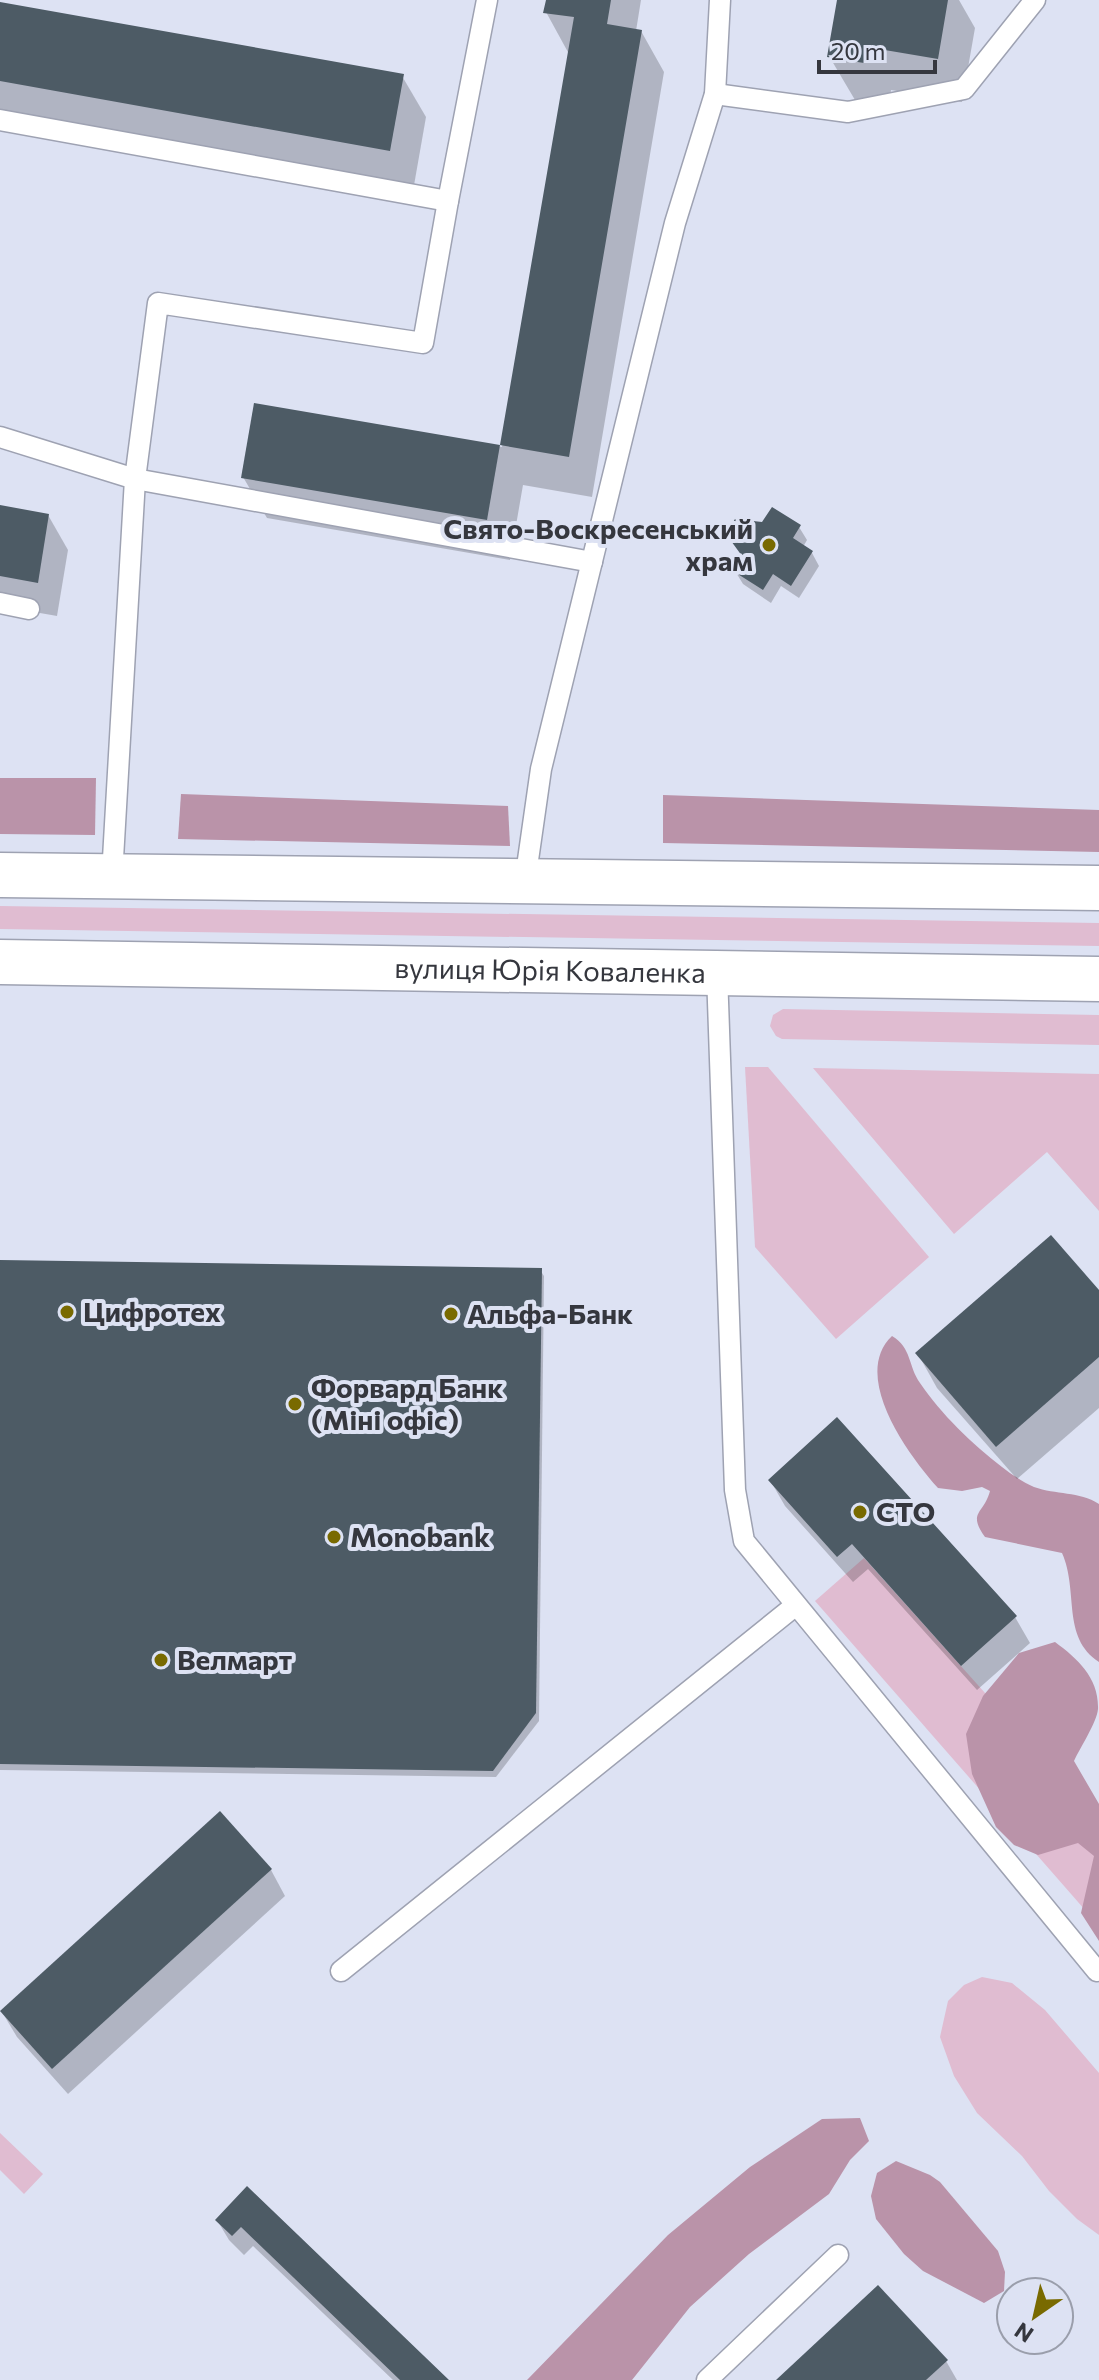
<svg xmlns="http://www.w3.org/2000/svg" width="1099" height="2380" viewBox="0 0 1099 2380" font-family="Commissioner,sans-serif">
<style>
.green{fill:#e0bcd1}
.forest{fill:#ba93a9}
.shadow{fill:#0003}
.building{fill:#4d5b65}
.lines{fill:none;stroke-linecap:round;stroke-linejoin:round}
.service-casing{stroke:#9ea2b2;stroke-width:23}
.secondary-casing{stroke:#9ea2b2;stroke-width:47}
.service{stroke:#fff;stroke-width:20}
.secondary{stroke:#fff;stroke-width:44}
.poi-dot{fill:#796a00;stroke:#dde2f3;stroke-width:3}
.labels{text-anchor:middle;stroke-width:8;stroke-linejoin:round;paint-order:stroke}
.poi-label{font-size:28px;font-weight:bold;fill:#35373e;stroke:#dde2f3;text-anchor:start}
.street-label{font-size:28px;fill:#35373e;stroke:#dde2f3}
</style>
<rect width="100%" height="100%" fill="#dde2f3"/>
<g class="green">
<polygon points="0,906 1099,923 1099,946 0,929"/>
<polygon points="783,1009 1099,1015 1099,1045 782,1039 776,1036 770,1026 773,1015"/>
<polygon points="745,1067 768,1067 929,1257 836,1339 755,1247"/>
<polygon points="813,1068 1099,1074 1099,1211 1047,1152 954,1234"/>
<polygon points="864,1558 1099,1820 1099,1926 815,1601"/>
<polygon points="982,1977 1012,1983 1045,2010 1099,2073 1099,2235 1077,2219 1049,2191 1022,2156 977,2113 954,2076 940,2037 948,2001 964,1985"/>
<polygon points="0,2133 43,2174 24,2194 0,2170"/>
</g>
<g class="forest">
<polygon points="0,778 96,778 95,835 0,834"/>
<polygon points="181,794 508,806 510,846 178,839"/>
<polygon points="663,795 1099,810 1099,852 663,843"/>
<path d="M892,1336C912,1348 908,1366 920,1383C941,1414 972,1444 1002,1467C1011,1474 1024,1483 1034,1487C1056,1495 1079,1491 1099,1504V1662C1061,1637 1079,1591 1062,1553L985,1537C967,1512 984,1514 990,1491L982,1487L962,1491L938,1488C909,1456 850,1376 892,1336Z"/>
<path d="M1055,1642C1078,1659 1099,1678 1098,1709C1097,1722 1080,1748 1074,1761L1099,1804V1941L1081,1913L1094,1856L1078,1843L1038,1855L1014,1845L996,1827L972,1774L966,1734L983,1696L1019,1653Z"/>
<polygon points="860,2118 869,2141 850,2160 829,2194 749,2254 690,2307 632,2380 527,2380 668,2235 750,2167 822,2119"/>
<polygon points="896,2161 930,2175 940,2182 998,2251 1005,2272 1004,2291 984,2303 923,2271 904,2254 876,2219 871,2196 877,2173"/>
</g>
<g class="shadow">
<polygon points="548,0 641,0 636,31 641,31 664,72 592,497 523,485 510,560 267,518 243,477 255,405 502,447 569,54 546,12"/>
<polygon points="839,0 959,0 975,28 962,102 891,90 889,106 855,100 829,56"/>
<polygon points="0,4 402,76 426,117 413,191 0,117"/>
<polygon points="0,507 48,515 68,550 57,616 0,606"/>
<polygon points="799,527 807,540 803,547 812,553 819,566 799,598 781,586 771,603 743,584 735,571"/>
<polygon points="0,1262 540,1270 544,1276 539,1721 496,1777 0,1770"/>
<polygon points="1099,1294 1099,1408 1017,1479 937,1388 918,1354"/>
<polygon points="770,1480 1015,1617 1030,1643 977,1690 868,1569 853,1582 785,1506"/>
<polygon points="220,1814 271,1870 285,1896 68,2094 17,2037 2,2012"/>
<polygon points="247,2189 447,2380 393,2380 253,2246 244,2255 229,2240 217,2220"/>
<polygon points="946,2361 957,2380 779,2380"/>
</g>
<g class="building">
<polygon points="546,0 611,0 607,24 642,30 569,457 500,445 574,17 543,13"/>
<polygon points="837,0 948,0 938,59 867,47 864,63 827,57"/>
<polygon points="0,2 404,74 390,151 0,81"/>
<polygon points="254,403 500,445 487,520 241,478"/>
<polygon points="0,505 49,514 38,583 0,576"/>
<polygon points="772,507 801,525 793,538 813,551 791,586 773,574 763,590 733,571 742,556 726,534 735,519 762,522"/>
<polygon points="1051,1235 1099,1290 1099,1357 996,1447 915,1353"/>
<polygon points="0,1260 542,1268 536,1713 493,1771 0,1764"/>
<polygon points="837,1417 1017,1616 961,1666 852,1544 837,1557 768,1480"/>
<polygon points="220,1811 272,1869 52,2069 0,2011"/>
<polygon points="247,2186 449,2380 400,2380 241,2227 232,2236 215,2220"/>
<polygon points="878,2285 948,2360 926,2380 776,2380"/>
</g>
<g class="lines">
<defs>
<g id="service">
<polyline points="715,94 848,112 964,89 1035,0"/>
<polyline points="0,120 448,201 423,343 158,303 135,479 592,562"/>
<polyline points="448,201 487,0"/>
<polyline points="0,437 135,479 112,876"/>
<polyline points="0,603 29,609"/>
<polyline points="525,881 541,769 675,223 715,94 720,0"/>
<polyline points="717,973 735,1490 744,1541 1097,1971"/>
<polyline points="341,1971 796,1605"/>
<polyline points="707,2380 838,2255"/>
</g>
<g id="secondary">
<polyline points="0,875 1099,888"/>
<path id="s1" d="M0,962L1099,979"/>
</g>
</defs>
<use href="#service" class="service-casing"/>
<use href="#secondary" class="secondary-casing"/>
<use href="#service" class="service"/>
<use href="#secondary" class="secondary"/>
</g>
<g class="poi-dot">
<circle cx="769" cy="545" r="8"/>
<circle cx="67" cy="1312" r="8"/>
<circle cx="451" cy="1314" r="8"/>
<circle cx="295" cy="1404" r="8"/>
<circle cx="860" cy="1512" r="8"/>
<circle cx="334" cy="1537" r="8"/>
<circle cx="161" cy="1660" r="8"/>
</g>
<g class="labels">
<g class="poi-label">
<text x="753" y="539" text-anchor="end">Свято-Воскресенський<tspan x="753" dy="32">храм</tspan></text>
<text x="83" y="1322">Цифротех</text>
<text x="467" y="1324">Альфа-Банк</text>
<text x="311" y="1398">Форвард Банк<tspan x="311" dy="32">(Міні офіс)</tspan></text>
<text x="876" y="1522">СТО</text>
<text x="350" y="1547">Monobank</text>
<text x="177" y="1670">Велмарт</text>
</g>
<g class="street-label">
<text dy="10" stroke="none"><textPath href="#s1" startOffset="550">вулиця Юрія Коваленка</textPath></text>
</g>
</g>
<g transform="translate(1035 2316) rotate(214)"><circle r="38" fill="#dde2f3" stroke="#9a9eab" stroke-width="2"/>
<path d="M0-6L14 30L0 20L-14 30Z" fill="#796a00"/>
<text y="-12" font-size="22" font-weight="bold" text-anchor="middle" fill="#35373e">N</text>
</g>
<path d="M819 60v12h116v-12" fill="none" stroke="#35373e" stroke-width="4"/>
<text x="831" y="60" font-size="24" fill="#35373e" stroke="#dde2f3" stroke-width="6" paint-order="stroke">20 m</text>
</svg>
